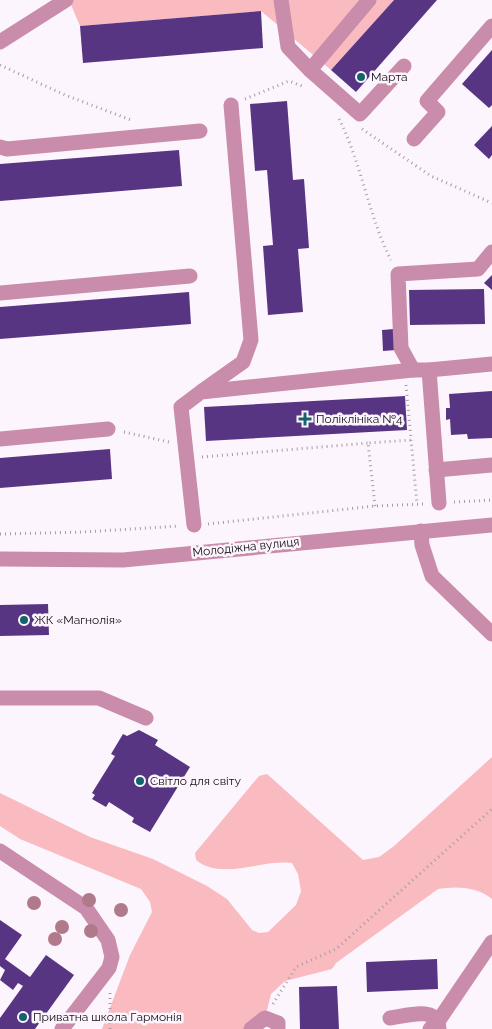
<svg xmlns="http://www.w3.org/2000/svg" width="492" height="1029" viewBox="0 0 492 1029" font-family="Raleway,sans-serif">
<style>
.green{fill:#f9bac0}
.building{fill:#583583}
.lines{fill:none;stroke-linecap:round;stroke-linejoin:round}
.path{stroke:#a49da4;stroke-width:3;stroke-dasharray:1 4;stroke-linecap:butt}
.minor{stroke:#c98caa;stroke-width:15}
.tree{fill:#b17a8b}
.poi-dot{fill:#14626c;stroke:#fdf5fd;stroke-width:2}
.labels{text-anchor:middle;stroke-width:5;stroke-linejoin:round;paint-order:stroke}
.poi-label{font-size:12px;fill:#140e14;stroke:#fdf5fd;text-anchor:start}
.street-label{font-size:12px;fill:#140e14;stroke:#fdf5fd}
</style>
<rect width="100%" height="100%" fill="#fdf5fd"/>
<g class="green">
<polygon points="69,0 394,0 331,70 261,11 80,26"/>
<path d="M492,757V899C477,887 457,886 438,889L336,963L332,969L285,981L271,994L265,1018L250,1029H102L130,955L152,912L150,902L141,889L20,839L0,826V793L90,837L153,859L207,886L227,899L252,930L259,933L268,932L296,905L301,891L298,874L292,863C261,859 222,881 196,860L195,853L259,776L267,774L363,860L379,857L394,846Z"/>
</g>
<g class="building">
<polygon points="394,0 437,0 356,92 331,70"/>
<polygon points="261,11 263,48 83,63 80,26"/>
<polygon points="492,50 492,105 489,108 462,84"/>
<polygon points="287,101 293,180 304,179 309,248 298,249 303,312 268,315 263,246 273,245 267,170 255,171 250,104"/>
<polygon points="492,126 492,155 489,159 474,145"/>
<polygon points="179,150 182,186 0,201 0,164"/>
<polygon points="492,275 492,290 484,283"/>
<polygon points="484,289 485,324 410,325 409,290"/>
<polygon points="189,292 191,324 0,339 0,307"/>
<polygon points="394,329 396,350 383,351 382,330"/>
<polygon points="492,391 492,438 468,439 467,434 451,435 450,419 446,420 446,408 450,408 449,394"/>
<polygon points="405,396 407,430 206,441 204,407"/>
<polygon points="110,449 112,479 0,488 0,458"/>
<polygon points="48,604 49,635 0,636 0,605"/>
<polygon points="139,730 158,740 155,745 190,767 150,832 132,822 134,818 109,802 106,807 92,799 95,795 92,793 115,756 111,754 123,734 127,736"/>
<polygon points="0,920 22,935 5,959 30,977 46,955 74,975 35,1029 0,1029 0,1018 23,986 18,983 13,990 0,980 5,970 0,966"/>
<polygon points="437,959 438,989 367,992 366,962"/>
<polygon points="337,986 339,1029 300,1029 299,987"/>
</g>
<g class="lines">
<g class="path">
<polyline points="0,65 65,95 131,120"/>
<polyline points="245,99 289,81 302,86"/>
<path d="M339,119C362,164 368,215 391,260"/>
<polyline points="362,129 431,176 492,203"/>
<polyline points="406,385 417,504"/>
<polyline points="124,432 169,442"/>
<polyline points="202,457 368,443"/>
<polyline points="454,502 492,500"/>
<polyline points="375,506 368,443 412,440"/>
<polyline points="208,524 375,506 423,504"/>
<polyline points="0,534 83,532 179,526"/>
<polyline points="273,1004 296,967 336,949 492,809"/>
<polyline points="110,1029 110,993"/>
</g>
<g class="minor">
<polyline points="281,0 288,47 310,70"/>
<polyline points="369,0 310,70 360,114 404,66"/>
<polyline points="0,42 66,0"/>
<polyline points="414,139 438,112 427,101 492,26"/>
<polyline points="0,147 7,149 200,131"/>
<polyline points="0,293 190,276"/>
<polyline points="429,370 492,364"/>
<polyline points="202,391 243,362 251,340 231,105"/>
<polyline points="0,439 108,429"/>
<polyline points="436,470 492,465"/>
<polyline points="439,503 429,370 413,370 401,348 398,274 478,269 492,252"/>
<polyline points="194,525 181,407 201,392 413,370"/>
<polyline points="421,531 422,545 432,576 492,634"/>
<polyline points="0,559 123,560 492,525"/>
<polyline points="0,698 99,698 146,718"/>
<polyline points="0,851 86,908 108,940 112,957 109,968 62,1029"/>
<path d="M390,1018C406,1016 437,1005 439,1028"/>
<polyline points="251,1029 265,1018 278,1023 278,1029"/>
<polyline points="430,1029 439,1020 492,942"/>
</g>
</g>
<g class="tree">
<circle cx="89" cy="900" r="7"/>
<circle cx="34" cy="903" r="7"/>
<circle cx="121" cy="910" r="7"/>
<circle cx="62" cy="927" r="7"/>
<circle cx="91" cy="931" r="7"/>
<circle cx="55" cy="939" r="7"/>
</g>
<g class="poi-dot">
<circle cx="361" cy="77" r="5"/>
<path d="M302.5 411.5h5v5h5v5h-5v5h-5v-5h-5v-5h5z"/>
<circle cx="24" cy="620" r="5"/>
<circle cx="140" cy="781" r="5"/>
<circle cx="23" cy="1017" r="5"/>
</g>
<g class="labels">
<g class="poi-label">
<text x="371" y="81">Марта</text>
<text x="316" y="423">Поліклініка №4</text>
<text x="34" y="624">ЖК «Магнолія»</text>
<text x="150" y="785">Світло для світу</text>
<text x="33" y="1021">Приватна школа Гармонія</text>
</g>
<g class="street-label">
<text transform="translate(246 547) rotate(-6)" y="4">Молодіжна вулиця</text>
</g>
</g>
</svg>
